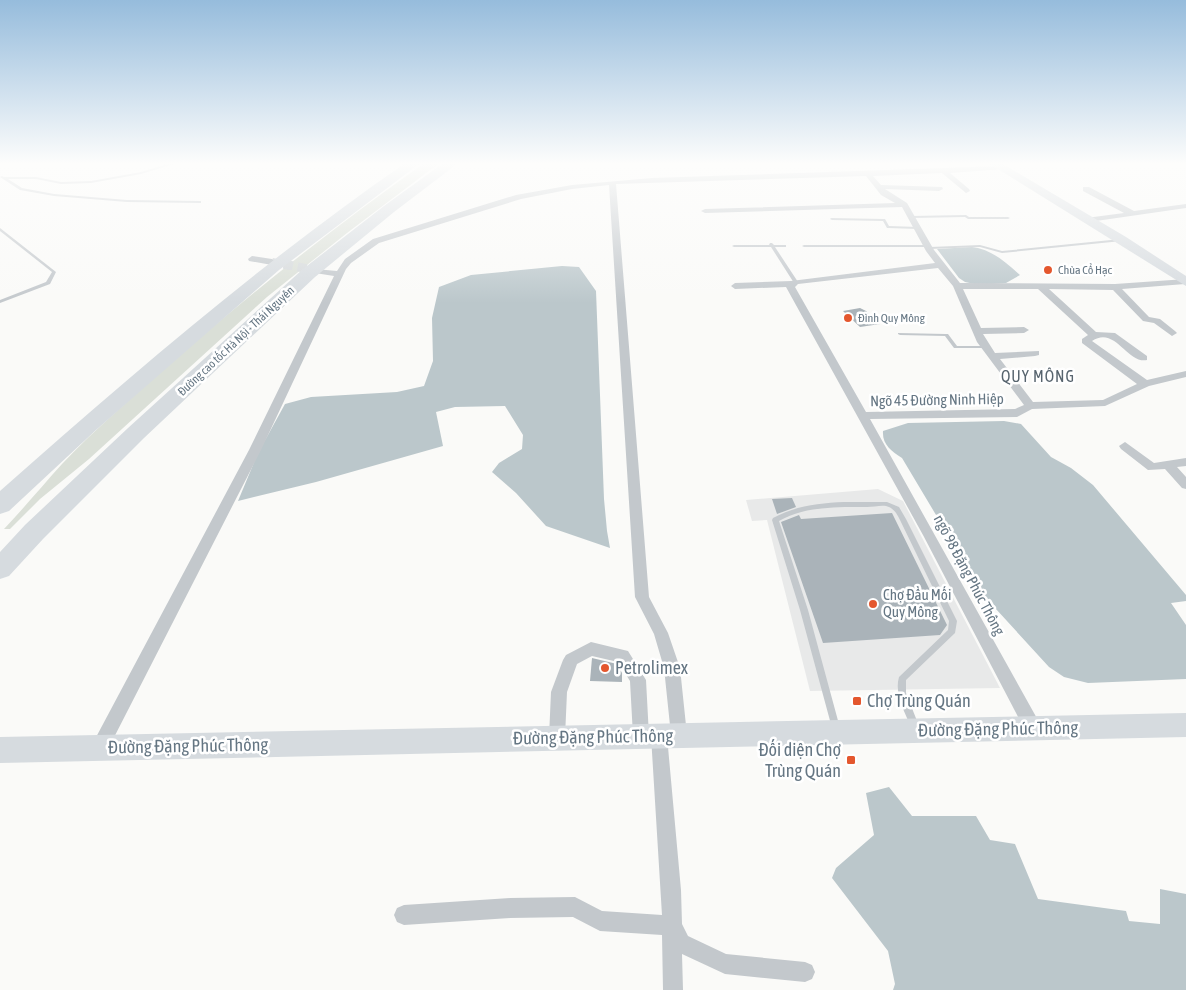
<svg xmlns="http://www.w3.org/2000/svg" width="1186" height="990" viewBox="0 0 1186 990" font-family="'Asap Condensed',sans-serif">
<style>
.built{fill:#e8e9e9}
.green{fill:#dadfd7}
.water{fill:#bbc7cb}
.building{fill:#aab3b9}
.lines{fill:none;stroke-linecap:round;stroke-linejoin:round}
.street-tunnel-far1{stroke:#d5d9db;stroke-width:8;stroke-dasharray:8 4;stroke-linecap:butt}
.street-tunnel{stroke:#d5d9db;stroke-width:9;stroke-dasharray:9 5;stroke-linecap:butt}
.lane{fill:#c3c8cc;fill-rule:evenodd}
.street{fill:#c3c8cc;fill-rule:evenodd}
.secondary{fill:#d6dbdf;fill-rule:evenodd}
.primary{fill:#d6dbdf;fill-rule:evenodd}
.highway{fill:#d6dbdf;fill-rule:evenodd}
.poi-dot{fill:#e4572e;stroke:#fff;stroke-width:2}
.labels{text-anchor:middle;stroke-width:5;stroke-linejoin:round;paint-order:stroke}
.far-poi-label{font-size:12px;fill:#657683;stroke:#fff;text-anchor:start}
.far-street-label{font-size:12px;fill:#657683;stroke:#fff}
.street-label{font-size:15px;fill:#657683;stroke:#fff}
.poi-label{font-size:15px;fill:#657683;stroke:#fff;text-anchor:start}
.neighbourhood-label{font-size:16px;letter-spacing:1px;fill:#57646e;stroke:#fff}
.near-poi-label{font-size:18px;fill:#657683;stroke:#fff;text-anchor:start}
.near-street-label{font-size:18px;fill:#657683;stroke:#fff}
</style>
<rect width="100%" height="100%" fill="#fafaf8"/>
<polygon class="built" points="878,489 903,501 1000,688 810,691 767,520 752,521 746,500"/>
<path class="green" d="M423,164H438L347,233L267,297L89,459L40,499L10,529H4C24,508 42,486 62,464C95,429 134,396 170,364C251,293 335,226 423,164Z"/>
<g class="water">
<path d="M972,247C993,250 1005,262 1020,275L1006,283L979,285L965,282L959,278L937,249Z"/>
<polygon points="562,266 579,267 596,291 604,499 607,531 610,548 546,526 516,493 492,472 499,463 522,449 523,435 505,406 455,407 436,412 443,446 316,482 238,501 258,453 285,404 311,397 397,392 424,386 433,361 432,318 439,287 471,275"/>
<path d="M1004,421L1021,424L1051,457L1071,468L1093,485L1186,595V601L1171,603L1186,625V679L1088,683L1064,677L1049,667L985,597L902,458C891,451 882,444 883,431L908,423Z"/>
<polygon points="889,787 912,816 976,816 990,840 1015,844 1038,899 1126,911 1129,921 1160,924 1160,889 1186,894 1186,990 893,990 895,984 888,951 832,878 836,868 874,835 866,793"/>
</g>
<g class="building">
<polygon points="860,308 866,311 880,324 860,327 843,311"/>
<polygon points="792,498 796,507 777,514 772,499"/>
<polygon points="892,513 947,625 940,635 823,643 781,522 799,515 801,519"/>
<polygon points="592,658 617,664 622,673 622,682 590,681"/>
</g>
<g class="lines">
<polyline class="street-tunnel-far1" points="272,262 290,266"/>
<polyline class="street-tunnel" points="284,264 318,271"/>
<g class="lane">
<polygon points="168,164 174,164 141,174 91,183 61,184 36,179 8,179 22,188 54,194 127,200 200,201 201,201 201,203 127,202 54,196 20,190 0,177 2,176 4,177 36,177 61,182 91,181 141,172"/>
<polygon points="966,215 969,217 1008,217 1010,218 1008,219 968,219 965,217 911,218 909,217 911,216"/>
<polygon points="831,218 884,219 885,219 889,226 918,227 920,228 918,229 888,228 887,228 883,221 832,220 830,219"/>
<polygon points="0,228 56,272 50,284 0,303 0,300 46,282 52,272 0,231"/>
<polygon points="1121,239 1123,240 1122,241 1002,253 980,247 929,249 928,249 927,247 804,247 802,246 804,245 929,245 930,247 980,245 1002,251"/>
<polygon points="770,243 772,243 774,245 786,245 786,247 775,247 798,282 798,283 794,283 771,247 734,247 732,246 734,245 769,245"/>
<polygon points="898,333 946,334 948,334 957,346 986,346 988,347 986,348 954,348 945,336 900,335 898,334"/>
<path d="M844,502H887L899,507L906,519L957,621L955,633L906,680V693L919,726L918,729L915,730L912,729C905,713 894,694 899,677L948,630L949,621L900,520C897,514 894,508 886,506C881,505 873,507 867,507C837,507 805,506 779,521L808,610L840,728L839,731L836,732L833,731L832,728L800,610L772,520L773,518C795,506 819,503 844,502Z"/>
</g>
<g class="street">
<path d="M1002,166L1005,168L1004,169L950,173L969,189L970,191L966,193L942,173L873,176L881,185L942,187L943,189L939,191L885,189L907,203L934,250L960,283L1115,284L1186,279L1185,284L1122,289L1149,317L1160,319L1175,331L1177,333L1172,336L1154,323L1143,321L1113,290L1049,289L1096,332L1115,333L1147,356V360C1127,364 1115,325 1092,341L1147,380L1186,371V377L1149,386L1105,406L1032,409L1017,417L870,419L1039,722L1041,728L1039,734L1033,736L1027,734L923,535L786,287L735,289L731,286L735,283L791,281L935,263L926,251L902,207L705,213L701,211L705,209L895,203L881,195L866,176L616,184L649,597L668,633L680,668L687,735L685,741L679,743L673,741L671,735L664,668L654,634L635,597L609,185L572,189L521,199L379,243L351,263L346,269L261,450L106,753L100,755L94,753L92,747L94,741L249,450L334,276L315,273V269L337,271L345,259L373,239L516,195L572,185L652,178ZM938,268L953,286L977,342L1024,405L1015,409L866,412L795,287L798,284ZM963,289H1038L1088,335L1082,339V343L1137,384L1103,400L1033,402L1000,359L1035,356L1039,355V351L995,353L983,334L1024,333L1029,330L1024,327L981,328Z"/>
<polygon points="1083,187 1089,187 1134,211 1186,204 1186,208 1089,222 1085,220 1086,218 1124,213 1083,191"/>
<polygon points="252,256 272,259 276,262 272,265 249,261 248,259"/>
<polygon points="1125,442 1154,463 1186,458 1186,466 1177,467 1186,477 1186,489 1182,488 1165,469 1148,470 1121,449 1119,446"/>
<polygon points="591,642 628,651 646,680 649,736 647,742 641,744 635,742 633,736 630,681 618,662 592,656 577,664 567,692 565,737 563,743 557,745 551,743 549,737 551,692 563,660 566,655"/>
<polygon points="659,728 665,730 667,736 681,890 682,924 688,936 726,954 805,962 812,965 815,972 812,979 805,982 725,974 682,954 683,990 663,990 662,935 600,931 573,917 510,918 404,925 397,922 394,915 397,908 404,905 510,898 575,897 602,911 662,915 651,736 653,730"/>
</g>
<polygon class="secondary" points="990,164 1003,164 1126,237 1186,276 1186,286"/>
<polygon class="primary" points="1186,713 1186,737 0,763 0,737"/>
<g class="highway">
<path d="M404,164H419L279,270L96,430L9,511L0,514V491C130,376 261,263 404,164Z"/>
<polygon points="442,164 457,164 394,212 315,277 144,438 43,539 9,576 0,579 0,552 25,525 128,428 303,269 384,206"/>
</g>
</g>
<linearGradient id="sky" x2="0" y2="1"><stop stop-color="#96bcdc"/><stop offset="0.54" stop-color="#fdfdfc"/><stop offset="1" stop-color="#fdfdfc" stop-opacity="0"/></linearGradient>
<rect width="1186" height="303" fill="url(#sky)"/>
<g class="poi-dot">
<circle cx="1048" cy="270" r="5"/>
<circle cx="848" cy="318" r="5"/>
<circle cx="873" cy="604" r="5"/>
<circle cx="605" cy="668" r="5"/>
<rect x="852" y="696" width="10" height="10" rx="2.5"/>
<rect x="846" y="755" width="10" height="10" rx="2.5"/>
</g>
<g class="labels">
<g class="far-poi-label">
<text x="1058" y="274">Chùa Cổ Hạc</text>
<text x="858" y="322">Đình Quy Mông</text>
</g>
<g class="far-street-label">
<text transform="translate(236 341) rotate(-43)" y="4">Đường cao tốc Hà Nội - Thái Nguyên</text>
</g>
<g class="street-label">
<text transform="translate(937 400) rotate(-1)" y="5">Ngõ 45 Đường Ninh Hiệp</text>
<text transform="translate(969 575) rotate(62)" y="5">ngõ 98 Đặng Phúc Thông</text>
</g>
<g class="poi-label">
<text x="883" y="600">Chợ Đầu Mối<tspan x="883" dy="17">Quy Mông</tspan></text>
</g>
<g class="neighbourhood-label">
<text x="1038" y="382">QUY MÔNG</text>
</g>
<g class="near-poi-label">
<text x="615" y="674">Petrolimex</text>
<text x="867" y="707">Chợ Trùng Quán</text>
<text x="841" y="756" text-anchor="end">Đối diện Chợ<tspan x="841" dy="21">Trùng Quán</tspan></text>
</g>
<g class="near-street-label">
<text transform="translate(998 729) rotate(-1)" y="6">Đường Đặng Phúc Thông</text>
<text transform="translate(593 737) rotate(-1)" y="6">Đường Đặng Phúc Thông</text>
<text transform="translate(188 746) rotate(-1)" y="6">Đường Đặng Phúc Thông</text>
</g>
</g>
</svg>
